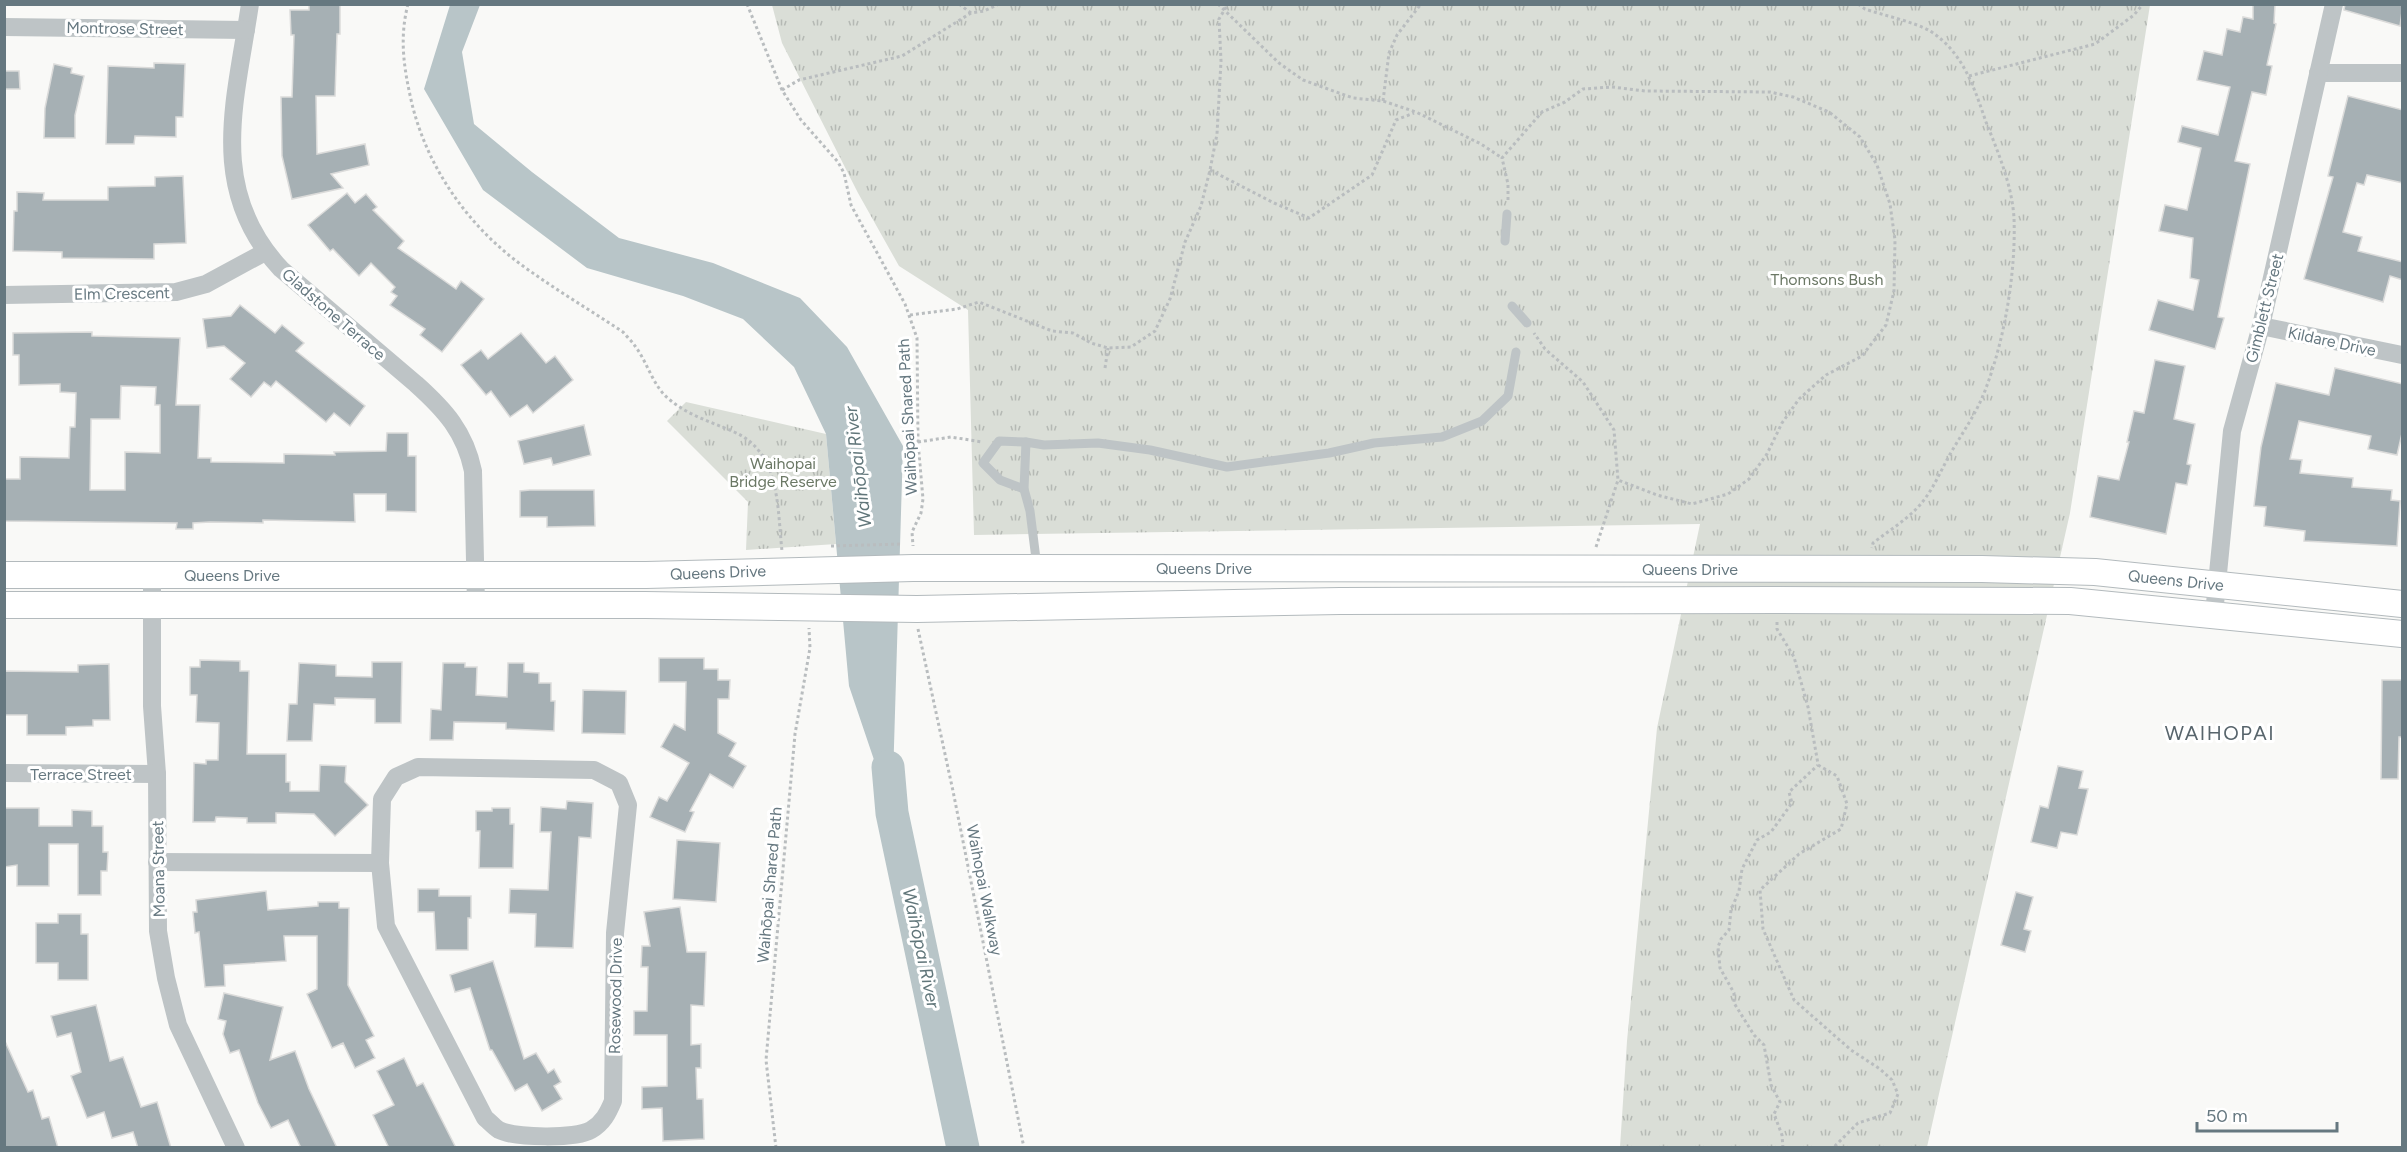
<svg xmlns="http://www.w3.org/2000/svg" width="2407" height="1152" viewBox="0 0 2407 1152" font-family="Figtree,sans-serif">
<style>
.park{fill:url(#park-tufts)}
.water{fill:#b8c5c8}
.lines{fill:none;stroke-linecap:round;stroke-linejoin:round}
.river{stroke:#b8c5c8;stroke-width:33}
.building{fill:#a6b0b4;stroke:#dbdbda;stroke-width:1.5;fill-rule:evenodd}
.secondary-casing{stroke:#b3babd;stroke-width:28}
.path{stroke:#b9bdbf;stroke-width:3;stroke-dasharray:3 3;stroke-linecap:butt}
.service{stroke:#bec4c6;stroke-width:9}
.minor{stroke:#bec4c6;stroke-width:18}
.secondary{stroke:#fff;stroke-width:26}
.labels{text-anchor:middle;stroke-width:6;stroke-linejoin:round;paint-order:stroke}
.street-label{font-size:16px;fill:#667880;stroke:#fff}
.park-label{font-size:16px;fill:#6b7865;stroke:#fff}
.water-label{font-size:18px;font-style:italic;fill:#61767a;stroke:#fff}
.quarter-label{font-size:20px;letter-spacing:1.5px;fill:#58656c;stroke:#fff}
</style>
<defs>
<pattern id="park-tufts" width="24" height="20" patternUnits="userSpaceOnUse" patternTransform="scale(1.5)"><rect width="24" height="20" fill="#daded7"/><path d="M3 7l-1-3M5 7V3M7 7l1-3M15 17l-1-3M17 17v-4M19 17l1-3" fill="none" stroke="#b5b9b4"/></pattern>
</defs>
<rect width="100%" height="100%" fill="#f9f9f7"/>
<g class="park">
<polygon points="772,5 2150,5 2070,513 1927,1147 1620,1147 1627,1041 1657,728 1700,524 974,535 968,310 899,266 858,193 782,43"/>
<polygon points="686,402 826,434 836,544 746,550 748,502 667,421"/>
</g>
<polygon class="water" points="450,5 480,5 462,52 474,124 532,172 619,238 713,263 800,298 847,347 903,446 892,813 849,686 826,434 794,367 743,319 683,296 587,268 483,190 424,89"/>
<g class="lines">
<polyline class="river" points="888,767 892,813 963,1148"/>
</g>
<g class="building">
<polygon points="309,4 340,4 340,34 337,34 335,96 316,96 317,154 365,144 369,165 331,174 343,188 292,199 282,156 281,97 292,97 294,35 291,35 290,10 309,10"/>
<polygon points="2253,4 2275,4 2274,23 2276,24 2267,65 2272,66 2266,95 2252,92 2235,161 2250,164 2218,317 2224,318 2215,349 2149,330 2158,300 2193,310 2199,280 2190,278 2193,238 2159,231 2165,205 2187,210 2201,148 2178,142 2182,126 2218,135 2230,87 2197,80 2204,51 2222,55 2227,29 2240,32 2243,17 2253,19"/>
<polygon points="2345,4 2403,4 2400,26 2344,10"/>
<polygon points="154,63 185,64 183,117 176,117 176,137 135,136 134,144 106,144 108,66 154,68"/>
<polygon points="54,64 72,68 71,73 84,76 75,115 75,138 44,138 45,108"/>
<polygon points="4,71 19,71 20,89 4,89"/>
<polygon points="2348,96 2403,110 2403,183 2367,175 2364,185 2357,183 2343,232 2362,237 2358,251 2403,262 2403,280 2390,276 2383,302 2304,279 2333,177 2328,176"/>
<polygon points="183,176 186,243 154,244 154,259 62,258 62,252 13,251 14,211 17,211 17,192 44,193 43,200 108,200 108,187 155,186 155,177"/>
<polygon points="347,193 355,203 366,194 377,207 373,210 404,241 398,248 456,289 461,281 484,299 442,352 420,335 425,329 390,305 397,296 391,292 395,287 371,263 359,276 333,249 330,251 308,225"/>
<polygon points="240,305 275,333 282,325 304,343 296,351 365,406 350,426 334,413 326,422 276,381 271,387 264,382 251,397 230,379 245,363 224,346 207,348 203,319 231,316"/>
<path d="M92,332V336L180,338L176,405H200L198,458H211V462L284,463V454L335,455L334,452L386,451L387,433H408V456H416V512L386,511V494H354L355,522L263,520V523L210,522L193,523V529H176L177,523L4,521V479H20V457L69,458L70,427H75L76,393L60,392V384L19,385V355H13V333ZM121,386L156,387L155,405H160V453L125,452V490H90L91,419H120Z"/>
<polygon points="521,333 546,363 555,356 573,380 533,413 527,405 510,417 491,391 486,395 461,365 481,350 488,359"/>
<polygon points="2155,360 2185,366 2174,419 2195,424 2187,464 2191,465 2187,485 2176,483 2166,534 2090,517 2098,476 2119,480 2129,442 2127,442 2134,411 2144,413"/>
<polygon points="2335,368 2403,384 2403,429 2397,455 2368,449 2371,436 2299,421 2290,459 2302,460 2300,473 2353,478 2352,487 2392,490 2391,500 2400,501 2397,546 2304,541 2305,531 2264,526 2266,507 2254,506 2261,447 2276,383 2329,395"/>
<polygon points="584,425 591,455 553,465 551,458 524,464 518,441"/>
<polygon points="530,490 594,490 595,526 547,527 547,517 520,517 520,491"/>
<polygon points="659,658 704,658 704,669 718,669 718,680 730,680 729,699 718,699 718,733 736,743 729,756 746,766 733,788 710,774 690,811 694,812 685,832 650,817 659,797 667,801 689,763 661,747 674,724 685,730 686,682 659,682"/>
<polygon points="200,660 240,661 240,671 249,671 247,754 286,754 286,782 290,782 290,791 319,791 320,765 346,766 345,782 368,805 335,836 314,814 276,813 276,823 247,823 247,818 216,817 215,822 193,822 194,763 206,764 206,760 218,760 219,723 196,722 197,695 190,695 190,667 200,667"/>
<polygon points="372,662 402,662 401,723 375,723 375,699 335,698 335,705 314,704 312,741 287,741 289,704 297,704 299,663 336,665 336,676 372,677"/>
<polygon points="443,663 465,663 465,667 477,667 476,695 507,697 508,663 524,663 524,672 539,673 539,683 551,683 551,701 555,701 554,731 506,729 506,723 454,722 453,740 430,740 431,709 441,710"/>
<polygon points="109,664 110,720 93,720 93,726 66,727 66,735 27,735 27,715 4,715 4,671 78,672 78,665"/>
<polygon points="2382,680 2403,680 2403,737 2399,737 2398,779 2381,779"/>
<polygon points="583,690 626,691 625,734 582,733"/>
<polygon points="2058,766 2083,771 2079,788 2088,789 2077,835 2061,832 2057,848 2031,842 2040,806 2048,808"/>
<polygon points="567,801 593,803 591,838 579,837 573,948 535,947 536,914 509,913 510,889 548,890 551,832 540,832 541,807 566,809"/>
<polygon points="4,808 39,808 39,826 72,826 72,810 92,811 92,826 103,826 103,852 108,852 107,871 101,871 101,895 78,895 78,844 49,844 49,886 17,886 17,865 4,867"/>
<polygon points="492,808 510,808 510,824 514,824 513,868 479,868 480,831 476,831 476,811 492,811"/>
<polygon points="677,840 720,843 716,902 673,899"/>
<polygon points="418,889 439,889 439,896 471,896 471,918 468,918 468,950 436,950 434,912 418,912"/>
<polygon points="266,891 268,910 318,906 318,902 339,902 339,908 349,908 348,985 374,1036 366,1040 375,1058 355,1068 343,1043 332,1048 307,994 317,989 317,936 284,936 286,961 224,965 225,986 205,987 199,932 195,933 193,912 197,912 196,900"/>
<polygon points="2016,892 2033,897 2024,929 2031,931 2025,952 2001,945"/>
<polygon points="680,907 687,952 706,952 704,1006 691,1005 691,1045 701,1044 701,1068 696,1068 697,1099 703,1099 704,1139 663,1141 662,1108 642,1109 642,1087 667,1086 667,1035 634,1035 634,1011 647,1011 648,967 641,967 642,946 650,946 644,912"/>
<polygon points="58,914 81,914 81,934 88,934 88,980 58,980 58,963 36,963 36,923 58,923"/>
<polygon points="493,961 524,1059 536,1053 548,1073 554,1069 561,1082 554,1086 562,1099 542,1111 527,1084 515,1091 492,1050 490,1050 470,988 455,992 450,975"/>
<polygon points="224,993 283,1007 270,1060 295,1051 309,1089 337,1148 301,1148 288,1120 271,1128 258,1103 239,1050 230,1053 223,1034 226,1021 218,1019"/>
<polygon points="96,1005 110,1061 123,1057 141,1107 157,1102 171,1148 138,1148 133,1132 112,1138 104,1112 87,1118 71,1076 81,1072 71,1033 57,1037 51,1016"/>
<polygon points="4,1039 28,1092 33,1090 42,1119 49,1117 58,1148 4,1148"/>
<polygon points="404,1058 417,1086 423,1083 456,1148 389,1148 373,1115 394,1105 377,1071"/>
</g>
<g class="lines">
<defs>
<g id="secondary">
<polyline points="4,575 646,575 913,568 1982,569 2095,572 2402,604"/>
<polyline points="4,605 645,605 917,609 1340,601 1778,600 2070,601 2402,634"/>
</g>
</defs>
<use href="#secondary" class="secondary-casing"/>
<g class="path">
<path d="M408,4C399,39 404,69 412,104C428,169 469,227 523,266C556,290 590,310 623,332C627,337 632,341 635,346C648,363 653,387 670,400C688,415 711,422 732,431C781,451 777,507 782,551"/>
<polyline points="747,4 782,90 801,120 838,162 844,173 851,205 905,304 917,338 918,442 923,499 921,513 912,532 913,546"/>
<polyline points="959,4 971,13"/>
<polyline points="1218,4 1279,63 1303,80 1353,98 1383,101 1416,112 1481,144 1502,158"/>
<path d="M1858,4L1865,9C1882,15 1915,22 1930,31C1963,52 1974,87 1986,122C1998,152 2012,185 2014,218C2016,271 2005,338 1986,388C1977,413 1962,433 1949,456C1938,476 1930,497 1912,513C1900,524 1886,533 1873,543L1872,548"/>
<polyline points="1969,76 2095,44 2134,15 2143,4"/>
<polyline points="782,90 799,80 902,56 971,13 984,11 999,4"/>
<polyline points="1383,101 1389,53 1397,35 1421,4"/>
<polyline points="1210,170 1274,203 1309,218 1372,175 1396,120 1414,113"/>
<polyline points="1508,200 1508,184 1502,158 1542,112 1565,102 1583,89 1612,87 1645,91 1770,92 1793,97 1829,112 1860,137 1877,165 1890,204 1895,240 1894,291 1886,325 1862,356 1826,375 1799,399 1782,423 1767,454 1749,479 1728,494 1692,504 1657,495 1618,480 1614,430 1583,382 1545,349 1534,333"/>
<polyline points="910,315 957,309 979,302 1052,331 1073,333 1091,343 1108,348 1131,347 1155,331 1170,299 1185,242 1201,206 1210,170 1217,134 1221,61 1219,19 1228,4"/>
<polyline points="1105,368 1108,348"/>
<polyline points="918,442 951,437 982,442"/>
<polyline points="831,546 902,544"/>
<polyline points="1596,547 1618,480"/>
<polyline points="1777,622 1777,629 1794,657 1808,707 1818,764"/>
<polyline points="918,629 953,791 1024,1148"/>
<polyline points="1818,765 1837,776 1847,804 1841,829 1799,854 1760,890 1763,929 1794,1000 1851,1050 1880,1069 1892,1080 1898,1094 1890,1113 1858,1123 1833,1148"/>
<polyline points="776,1148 766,1060 795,734 810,648 809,628"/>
<polyline points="1783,1148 1782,1135 1774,1114 1780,1102 1771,1085 1764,1045 1754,1035 1734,1003 1734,993 1720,968 1718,947 1721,939 1729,930 1731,910 1739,891 1742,869 1757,840 1771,832 1792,803 1789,792 1818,765"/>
</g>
<g class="service">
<polyline points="1505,241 1507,214"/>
<polyline points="1512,306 1527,323"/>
<polyline points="1024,489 1000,480 983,463 999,441 1026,442"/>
<polyline points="1037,567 1030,511 1024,489 1026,442 1044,445 1098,443 1150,450 1227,467 1329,453 1374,443 1442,437 1482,421 1508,396 1516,352"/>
</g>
<g class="minor">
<path d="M250,4C236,100 206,189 281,269L416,384C445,410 465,432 473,471L476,605"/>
<polyline points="4,27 246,30"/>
<polyline points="2318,73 2402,73"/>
<polyline points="4,295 176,292 206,284 265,252"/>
<polyline points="2261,326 2402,355"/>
<polyline points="152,575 152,706 157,774 158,931 166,978 178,1025 236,1148"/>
<polyline points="2214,614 2232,431 2261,326 2334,4"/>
<path d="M418,767L594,770L619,783L628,805L615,933L613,1101C608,1113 603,1123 591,1130C576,1139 515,1138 499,1130C494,1127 490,1122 485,1118L386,926L380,863L382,799L396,777Z"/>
<polyline points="4,773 157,774"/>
<polyline points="157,862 380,863"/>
</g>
<use href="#secondary" class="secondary"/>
</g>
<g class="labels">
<g class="street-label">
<text transform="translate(125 28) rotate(1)" y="6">Montrose Street</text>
<text transform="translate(122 293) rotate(-1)" y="6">Elm Crescent</text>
<text transform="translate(2264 308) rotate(-76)" y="6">Gimblett Street</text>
<text transform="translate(334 314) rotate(41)" y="6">Gladstone Terrace</text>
<text transform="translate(2332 341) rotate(12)" y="6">Kildare Drive</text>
<text transform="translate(907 417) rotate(-93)" y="6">Waihōpai Shared Path</text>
<text x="1204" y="574">Queens Drive</text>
<text x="1690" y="575">Queens Drive</text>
<text transform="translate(718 572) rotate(-2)" y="6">Queens Drive</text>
<text x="232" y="581">Queens Drive</text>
<text transform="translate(2176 580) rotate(6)" y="6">Queens Drive</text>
<text x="81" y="780">Terrace Street</text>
<text transform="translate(158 869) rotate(-91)" y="6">Moana Street</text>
<text transform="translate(769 885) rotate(-85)" y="6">Waihōpai Shared Path</text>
<text transform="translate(985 890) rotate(79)" y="6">Waihopai Walkway</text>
<text transform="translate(615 996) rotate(-89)" y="6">Rosewood Drive</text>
</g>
<g class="park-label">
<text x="1827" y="285">Thomsons Bush</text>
<text x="783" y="469">Waihopai<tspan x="783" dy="18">Bridge Reserve</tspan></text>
</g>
<g class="water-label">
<text transform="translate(858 467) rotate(-97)" y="6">Waihōpai River</text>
<text transform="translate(921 948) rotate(78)" y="6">Waihōpai River</text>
</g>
<g class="quarter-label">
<text x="2220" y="740">WAIHOPAI</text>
</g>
</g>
<rect width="2407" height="1152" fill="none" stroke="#667880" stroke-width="12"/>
<path d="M2197 1122v9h140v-9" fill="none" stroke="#667880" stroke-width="3"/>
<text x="2206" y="1122" font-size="18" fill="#667880" stroke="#ffffff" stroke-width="4.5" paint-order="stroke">50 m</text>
</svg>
